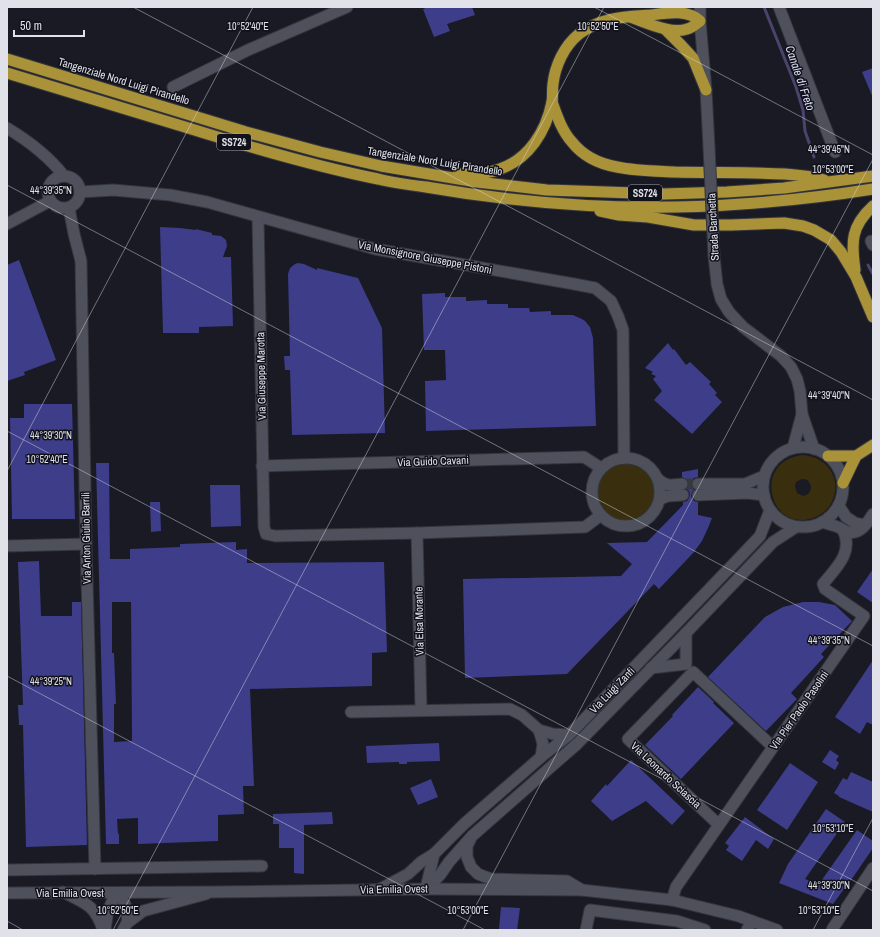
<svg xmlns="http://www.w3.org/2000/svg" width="880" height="937" viewBox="0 0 880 937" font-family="'Archivo Narrow',sans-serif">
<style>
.green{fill:#392f0e;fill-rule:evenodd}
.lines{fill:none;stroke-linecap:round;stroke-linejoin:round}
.stream{stroke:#4a446c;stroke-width:3}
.building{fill:#3d3d8a;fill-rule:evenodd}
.minor-tunnel{stroke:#373841;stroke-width:11;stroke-dasharray:11 5.5;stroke-linecap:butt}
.minor-casing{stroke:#35363d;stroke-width:13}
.tertiary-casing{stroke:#35363d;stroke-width:13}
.secondary-casing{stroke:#35363d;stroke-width:13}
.trunk-casing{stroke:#35363d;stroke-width:13}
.minor{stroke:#4e505b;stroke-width:11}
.tertiary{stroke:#4e505b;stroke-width:11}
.secondary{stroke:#4e505b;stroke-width:11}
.trunk{stroke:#aa9238;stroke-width:11}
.tertiary-bridge-casing{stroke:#35363d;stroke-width:13;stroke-linecap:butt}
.tertiary-bridge{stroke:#4e505b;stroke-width:11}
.ticks{fill:none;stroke:#e1e2e9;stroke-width:1;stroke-opacity:0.45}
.labels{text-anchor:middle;stroke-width:3;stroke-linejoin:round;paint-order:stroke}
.shield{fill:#10111a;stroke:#a2a3ab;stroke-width:1}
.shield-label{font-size:10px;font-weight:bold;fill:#e1e2e9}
.street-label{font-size:11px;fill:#e1e2e9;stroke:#10111a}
.water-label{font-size:12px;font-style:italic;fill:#dbdef5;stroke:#10111a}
.ticks-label{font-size:10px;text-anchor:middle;fill:#e1e2e9;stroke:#10111a;stroke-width:3;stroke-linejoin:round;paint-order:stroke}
</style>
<rect width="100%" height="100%" fill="#191a23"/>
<g class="green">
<path d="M802,455C825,456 842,476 833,499C830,508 822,515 813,518C770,533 751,462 802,455ZM802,479L808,480L811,486C811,492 808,495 803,496L797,493L795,487L796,482Z"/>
<circle cx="626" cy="492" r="29"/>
</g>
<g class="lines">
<g class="stream">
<polyline points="764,7 796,87 803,110 805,131 814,157"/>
<polyline points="868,265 873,274"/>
</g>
</g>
<g class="building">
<polygon points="428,7 472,7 475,15 447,24 450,31 434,37 423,9"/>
<polygon points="873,68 873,98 862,72"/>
<polygon points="160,227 180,228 196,230 196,229 212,233 212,235 221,236 226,240 227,246 223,257 231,257 233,326 199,327 199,333 163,333"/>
<polygon points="19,260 56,360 24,372 25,375 7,381 7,265"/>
<polygon points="298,263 304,264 317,270 317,268 358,278 382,328 385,433 292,435 290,370 285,370 284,356 290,356 288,274 290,268 295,264"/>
<polygon points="445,293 445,297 466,297 466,301 487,300 487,304 508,304 508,308 529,308 530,312 551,311 551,315 573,315 582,319 585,321 590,327 593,338 596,426 426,431 425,381 446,380 445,350 424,350 422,294"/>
<polygon points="668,343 673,350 674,349 686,365 690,362 711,382 709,384 717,393 715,395 722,402 692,434 654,400 662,391 653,379 656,376 651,374 653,372 645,368"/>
<polygon points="24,404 72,404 75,519 12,519 10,418 24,418"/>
<path d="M96,463H109L110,559H130V549L180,547V544L236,542V550L247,549V563L384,562L387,652L372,653V686L250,689L254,786H243L244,814L218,815V841L138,844V818L117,819L118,834H119V844H106ZM112,602H131L132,741L114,742V704H116L114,653H112Z"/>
<polygon points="698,469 698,477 694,478 692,481 691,484 692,487 694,489 692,492 691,496 692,498 694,501 698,502 698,515 712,518 708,528 702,541 694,552 659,589 654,584 567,674 465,678 463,579 621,576 632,564 607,543 647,542 683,505 683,502 687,501 689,498 690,494 689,491 687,489 689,486 689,483 687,480 682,477 682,472"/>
<polygon points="210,485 240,485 241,526 211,527"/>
<polygon points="150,502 160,502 161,531 151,532"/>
<polygon points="39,561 41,616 72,616 72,602 81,602 87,845 26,847 23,725 19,725 18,705 23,705 18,562"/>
<polygon points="873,569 873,603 857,592"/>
<polygon points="803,602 819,602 835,605 852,621 821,654 824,657 791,693 797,699 766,731 708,677 765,617 783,607"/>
<polygon points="873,660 873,725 867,722 860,734 835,717"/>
<polygon points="698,687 714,702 713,703 734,723 681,779 645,745 673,716 672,715"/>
<polygon points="439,743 440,761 407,762 407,764 399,764 399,762 367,763 366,746"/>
<polygon points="830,750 839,756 836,760 839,763 835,770 822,762"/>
<polygon points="631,760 685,811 672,825 646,801 612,821 591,801 606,784 607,786"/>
<polygon points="790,763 818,782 787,830 757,810"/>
<polygon points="851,772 873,782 873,812 839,797 839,796 834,793 843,778 847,780"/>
<polygon points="431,779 438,797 418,805 410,788"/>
<polygon points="826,809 845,822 805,879 819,884 857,830 873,841 873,848 845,889 844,889 833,904 779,883 788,864"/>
<polygon points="332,812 333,824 304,825 304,874 294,873 294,848 279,848 279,824 273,824 273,814"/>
<polygon points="745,817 774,839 768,849 756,840 742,861 726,850 729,846 725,843"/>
<polygon points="501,907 520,908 517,930 499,929"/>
</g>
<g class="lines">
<polyline class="minor-tunnel" points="682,484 698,484"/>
<defs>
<g id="minor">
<polyline points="779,7 835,152"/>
<polyline points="173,87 248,50 347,7"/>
<path d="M7,128C27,140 50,158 64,176"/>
<circle cx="64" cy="192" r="16"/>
<polyline points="80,192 113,190 170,195 207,202 375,249 574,284 595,288 611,301 618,316 623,330 624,458"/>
<polyline points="69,208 74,234 81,261 86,544 95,869"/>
<polyline points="258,217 264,527 266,534 275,536 417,533 585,527 601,515"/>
<polyline points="7,224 50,201"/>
<polyline points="871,241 873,245"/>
<circle cx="626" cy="492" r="34"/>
<polyline points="262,466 584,457 601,468"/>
<path d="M658,479C667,487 671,485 682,484"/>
<polyline points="698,484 745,484 764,476"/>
<polyline points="698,495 747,493 764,495"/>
<polyline points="660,499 668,496 683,495"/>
<polyline points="417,533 421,710"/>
<polyline points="7,546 86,544"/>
<polyline points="651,668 686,664 686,633"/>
<polyline points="351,712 510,709 522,715 539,730 553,734 569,735"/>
<polyline points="539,730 543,744 541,757"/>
<polyline points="719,825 628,739 693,672 773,747"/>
<polyline points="7,870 262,866"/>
<path d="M63,892C85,903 95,905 103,930"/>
<path d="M672,900L676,887L864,616L825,589L823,584C836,568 854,552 843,530"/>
<path d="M105,930C107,914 108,907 117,893C126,904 129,909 127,923"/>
<polyline points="123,930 127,923 143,911 206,894"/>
<polyline points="586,930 590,910 677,921 705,930"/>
<polyline points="747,930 752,921"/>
<polyline points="832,930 833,928 873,868"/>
</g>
<g id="tertiary">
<polyline points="700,7 700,21 706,90 709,147"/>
<polyline points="714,256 717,284 721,299 729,312 743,327 781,356 791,367 797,379 800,391 802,414 814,449"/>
<circle cx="803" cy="487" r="40"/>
<polyline points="793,448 802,414"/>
<polyline points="839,506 846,517 855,523 865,525"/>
<path d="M822,522C827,524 833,525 838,527C842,529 845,531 849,532C860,535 868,522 873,514"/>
<polyline points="470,840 467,846 467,857 471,867 478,874 491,879 567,881 582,890"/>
<polyline points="426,888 434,854"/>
<polyline points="380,889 408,874 421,862 434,854 464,824 541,757 569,735 742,555 760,536 770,510"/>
<polyline points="426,889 440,875 449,862 472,836 577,744 686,633 773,542 796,527"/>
</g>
<polyline id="secondary" points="7,893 213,892 426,889 582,890 672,900 738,916 777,930"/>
<g id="trunk">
<polyline points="665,29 681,45 693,58 706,90"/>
<polyline points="7,59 246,132 320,152 381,166 477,182 547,190 664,194 727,192 784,188 873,176"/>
<path d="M7,73C66,91 126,109 185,127C249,147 313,166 378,179C394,183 410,185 426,187C530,205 636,212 741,204C785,201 829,196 873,189"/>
<path d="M552,102C557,116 562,131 572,142C583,156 600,164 617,167C636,171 655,171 675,172C711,173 748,172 785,174C798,175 811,176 824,180"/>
<path d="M458,174C472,174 487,174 500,169C529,159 546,131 552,102C553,97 552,90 553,84C555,66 564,46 579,34C601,17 624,17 651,15C666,13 688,9 700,21C696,24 692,28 687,29C672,35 645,22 630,17"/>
<polyline points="600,211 619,215 648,217 694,225 731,225 784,223 803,226 814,230 831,240 841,252 856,277 873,317"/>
<path d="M855,270C851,242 851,226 873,206"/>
<polyline points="828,456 856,456"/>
<polyline points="843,483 856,456 873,445"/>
</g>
</defs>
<use href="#minor" class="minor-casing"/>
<use href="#tertiary" class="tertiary-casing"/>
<use href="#secondary" class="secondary-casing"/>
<use href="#trunk" class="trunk-casing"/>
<use href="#minor" class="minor"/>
<use href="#tertiary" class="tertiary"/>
<use href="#secondary" class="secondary"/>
<use href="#trunk" class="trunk"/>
<defs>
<polyline id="tertiary-bridge" points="709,147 714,256"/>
</defs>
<use href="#tertiary-bridge" class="tertiary-bridge-casing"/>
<use href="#tertiary-bridge" class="tertiary-bridge"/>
</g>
<path class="ticks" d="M133,7L873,400M594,7L873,155M7,185L873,646M7,431L873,891M7,471L253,7M7,676L485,930M7,921L23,930M113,930L604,7M463,930L873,159M813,930L873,818"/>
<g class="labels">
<g class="shield">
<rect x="217" y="134" width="34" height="16" rx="3"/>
<rect x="628" y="185" width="34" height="16" rx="3"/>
</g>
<g class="shield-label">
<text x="234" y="146">SS724</text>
<text x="645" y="197">SS724</text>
</g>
<g class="street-label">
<text transform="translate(124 81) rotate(17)" y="4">Tangenziale Nord Luigi Pirandello</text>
<text transform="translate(435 161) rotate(9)" y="4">Tangenziale Nord Luigi Pirandello</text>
<text transform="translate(713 227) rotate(-93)" y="4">Strada Barchetta</text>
<text transform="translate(425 257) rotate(11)" y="4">Via Monsignore Giuseppe Pistoni</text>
<text transform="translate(261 376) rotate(-91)" y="4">Via Giuseppe Marotta</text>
<text transform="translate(433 461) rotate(-2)" y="4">Via Guido Cavani</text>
<text transform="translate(86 538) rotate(-91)" y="4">Via Anton Giulio Barrili</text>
<text transform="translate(419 621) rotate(-91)" y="4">Via Elsa Morante</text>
<text transform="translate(612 690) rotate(-46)" y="4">Via Luigi Zanfi</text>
<text transform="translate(799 710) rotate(-55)" y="4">Via Pier Paolo Pasolini</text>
<text transform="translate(666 775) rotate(43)" y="4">Via Leonardo Sciascia</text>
<text transform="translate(394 889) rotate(-1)" y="4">Via Emilia Ovest</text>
<text x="70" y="897">Via Emilia Ovest</text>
</g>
<g class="water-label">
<text transform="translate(800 78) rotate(71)" y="4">Canale di Freto</text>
</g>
</g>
<g class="ticks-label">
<text x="248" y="30">10°52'40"E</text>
<text x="598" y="30">10°52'50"E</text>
<text x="829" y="153">44°39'45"N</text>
<text x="833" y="173">10°53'00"E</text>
<text x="51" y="194">44°39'35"N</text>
<text x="829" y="399">44°39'40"N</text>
<text x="51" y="439">44°39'30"N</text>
<text x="47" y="463">10°52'40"E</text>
<text x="829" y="644">44°39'35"N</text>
<text x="51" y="685">44°39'25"N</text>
<text x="833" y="832">10°53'10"E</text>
<text x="829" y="889">44°39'30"N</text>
<text x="118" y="914">10°52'50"E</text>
<text x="468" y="914">10°53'00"E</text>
<text x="819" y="914">10°53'10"E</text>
</g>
<rect width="880" height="937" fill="none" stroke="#e1e2e9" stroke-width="16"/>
<path d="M14 30v6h70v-6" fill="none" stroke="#e1e2e9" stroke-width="2"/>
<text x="20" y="30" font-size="12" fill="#e1e2e9" stroke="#10111a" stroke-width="3" paint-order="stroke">50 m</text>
</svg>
